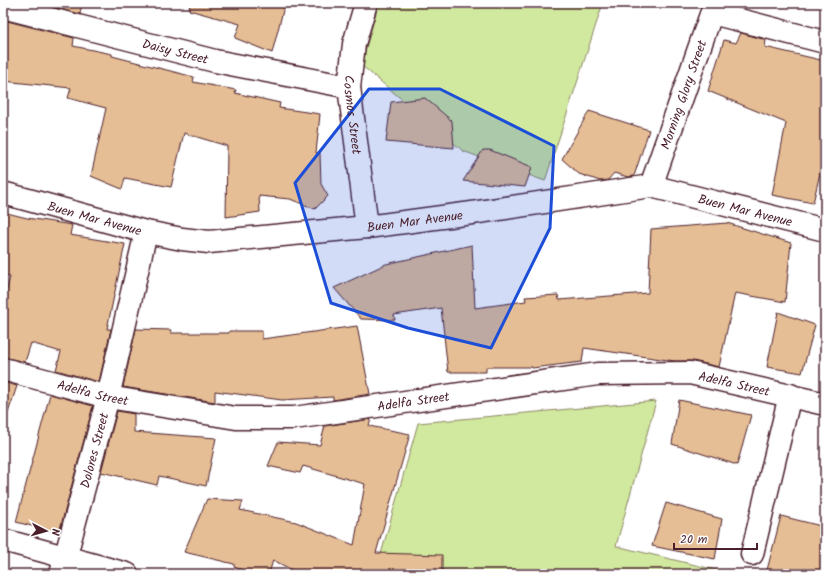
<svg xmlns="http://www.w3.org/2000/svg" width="828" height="577" viewBox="0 0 828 577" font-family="Kalam,sans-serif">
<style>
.green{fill:#d0e99e;stroke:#8d8464}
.building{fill:#e5be95;stroke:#4a1f2b}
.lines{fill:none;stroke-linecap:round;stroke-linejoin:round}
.minor-casing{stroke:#4a1f2b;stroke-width:25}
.tertiary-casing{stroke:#4a1f2b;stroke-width:25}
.minor{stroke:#fff;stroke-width:22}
.tertiary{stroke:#fff;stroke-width:22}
.marked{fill:#1d4ed8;fill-opacity:0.2;stroke:#1d4ed8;stroke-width:3;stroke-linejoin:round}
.labels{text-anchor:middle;stroke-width:3;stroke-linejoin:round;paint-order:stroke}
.street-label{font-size:13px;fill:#4a1f2b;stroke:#fff}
</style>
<rect width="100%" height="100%" fill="#fff"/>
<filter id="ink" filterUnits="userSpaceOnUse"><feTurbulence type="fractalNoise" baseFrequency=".025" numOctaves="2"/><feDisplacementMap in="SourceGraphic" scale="8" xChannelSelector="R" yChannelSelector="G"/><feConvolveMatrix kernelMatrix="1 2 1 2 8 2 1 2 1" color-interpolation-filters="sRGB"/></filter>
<g filter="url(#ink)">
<g class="green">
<polygon points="379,3 603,3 545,181 463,151 361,65"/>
<polygon points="656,401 616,546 733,574 458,574 381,554 418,423"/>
</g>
<g class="building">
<polygon points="38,3 82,3 80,14"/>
<polygon points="190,3 285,3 272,53 235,38 240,24 189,10"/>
<polygon points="3,20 74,38 73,46 112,54 112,56 194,77 193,82 236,90 235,93 280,103 279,108 320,114 316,153 320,153 321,184 328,196 315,209 290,199 259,196 260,212 226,217 227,146 184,133 171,187 125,178 122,189 91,176 106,108 68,98 71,88 3,81"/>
<polygon points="741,33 766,40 765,47 825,61 825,152 813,203 772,195 786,123 708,91 724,40 736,43"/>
<polygon points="425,98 452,121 454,148 386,142 391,102"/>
<polygon points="589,111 649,130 634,176 628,177 614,173 608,180 600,181 579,174 562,159"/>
<polygon points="483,150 490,150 532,167 525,187 463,181"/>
<polygon points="3,212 27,218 72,225 70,235 125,244 107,329 111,329 99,382 56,370 61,352 31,343 25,362 3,357 3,305 10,277 3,275"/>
<polygon points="727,223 791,243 785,302 735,293 719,367 693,361 675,361 584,348 582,362 532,368 532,367 486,367 486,372 448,372 441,308 394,315 395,320 361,319 334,288 386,264 472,245 475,308 526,301 525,297 558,295 559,300 648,293 651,229"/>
<polygon points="778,312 815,325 802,373 767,367"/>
<polygon points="357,326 370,394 333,400 333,397 282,400 215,391 215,402 123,387 136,329 171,330 171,333 229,333 229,331 262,331 262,339"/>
<polygon points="3,382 17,386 7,416 3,415"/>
<polygon points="50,394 93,406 59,533 16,522"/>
<polygon points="679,400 751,415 737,465 672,444"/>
<polygon points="117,411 134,414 134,432 216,438 206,486 159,476 157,485 101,472"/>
<polygon points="371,419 369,426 410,434 376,553 442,555 442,574 300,574 273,560 269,574 254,574 234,567 234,564 184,552 207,499 243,501 240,510 296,522 354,545 365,484 303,466 300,473 268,466 278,442 320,445 325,426"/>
<polygon points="666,503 722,519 715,559 652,546"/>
<polygon points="781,516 825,527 825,574 766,574"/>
</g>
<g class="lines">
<defs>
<g id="minor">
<path id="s1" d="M3,7L215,61L349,87"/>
<polyline points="712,13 825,42"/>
<path id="s2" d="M651,186L715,3"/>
<path id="s3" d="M3,369L108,397L236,418H294L598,374L690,373L825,404"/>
<polyline points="3,540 127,574"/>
<polyline points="752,554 790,395"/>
<path id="s4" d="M61,574L108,397L146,232"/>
</g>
<g id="tertiary">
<path id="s5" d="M366,3L354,44L349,87L367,227"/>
<path id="s6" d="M3,193L146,232L182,239L209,242L367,227L472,213L651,186L825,230"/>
</g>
</defs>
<use href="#minor" class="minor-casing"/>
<use href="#tertiary" class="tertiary-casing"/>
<use href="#minor" class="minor"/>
<use href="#tertiary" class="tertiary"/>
</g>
</g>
<path class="marked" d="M369,89H440L554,146L550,228L491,348L408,328L331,303L295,183Z"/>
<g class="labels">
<g class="street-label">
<text dy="5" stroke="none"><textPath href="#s1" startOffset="178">Daisy Street</textPath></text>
<text dy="5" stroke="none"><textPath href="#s2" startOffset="97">Morning Glory Street</textPath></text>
<text dy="5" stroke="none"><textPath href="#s5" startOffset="114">Cosmos Street</textPath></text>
<text dy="5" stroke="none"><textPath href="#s6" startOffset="755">Buen Mar Avenue</textPath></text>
<text dy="5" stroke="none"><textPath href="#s6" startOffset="95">Buen Mar Avenue</textPath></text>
<text dy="5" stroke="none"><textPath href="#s6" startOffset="419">Buen Mar Avenue</textPath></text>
<text dy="5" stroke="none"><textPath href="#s3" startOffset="741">Adelfa Street</textPath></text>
<text dy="5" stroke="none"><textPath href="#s3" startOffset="93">Adelfa Street</textPath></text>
<text dy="5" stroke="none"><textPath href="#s3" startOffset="417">Adelfa Street</textPath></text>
<text dy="5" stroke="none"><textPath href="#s4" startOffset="128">Dolores Street</textPath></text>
</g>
</g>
<rect width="828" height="577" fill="none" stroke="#fff" stroke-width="16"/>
<rect x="8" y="8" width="812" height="561" fill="none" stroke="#4a1f2b" stroke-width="1.5" filter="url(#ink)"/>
<g transform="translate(46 531) rotate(96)" stroke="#ffffff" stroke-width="3" paint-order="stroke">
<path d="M0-3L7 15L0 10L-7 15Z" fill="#4a1f2b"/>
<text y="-6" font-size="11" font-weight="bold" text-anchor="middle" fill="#4a1f2b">N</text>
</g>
<path d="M674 543v6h83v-6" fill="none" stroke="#4a1f2b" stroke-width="2"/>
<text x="680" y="543" font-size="12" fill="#4a1f2b" stroke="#ffffff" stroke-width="3" paint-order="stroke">20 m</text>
</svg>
